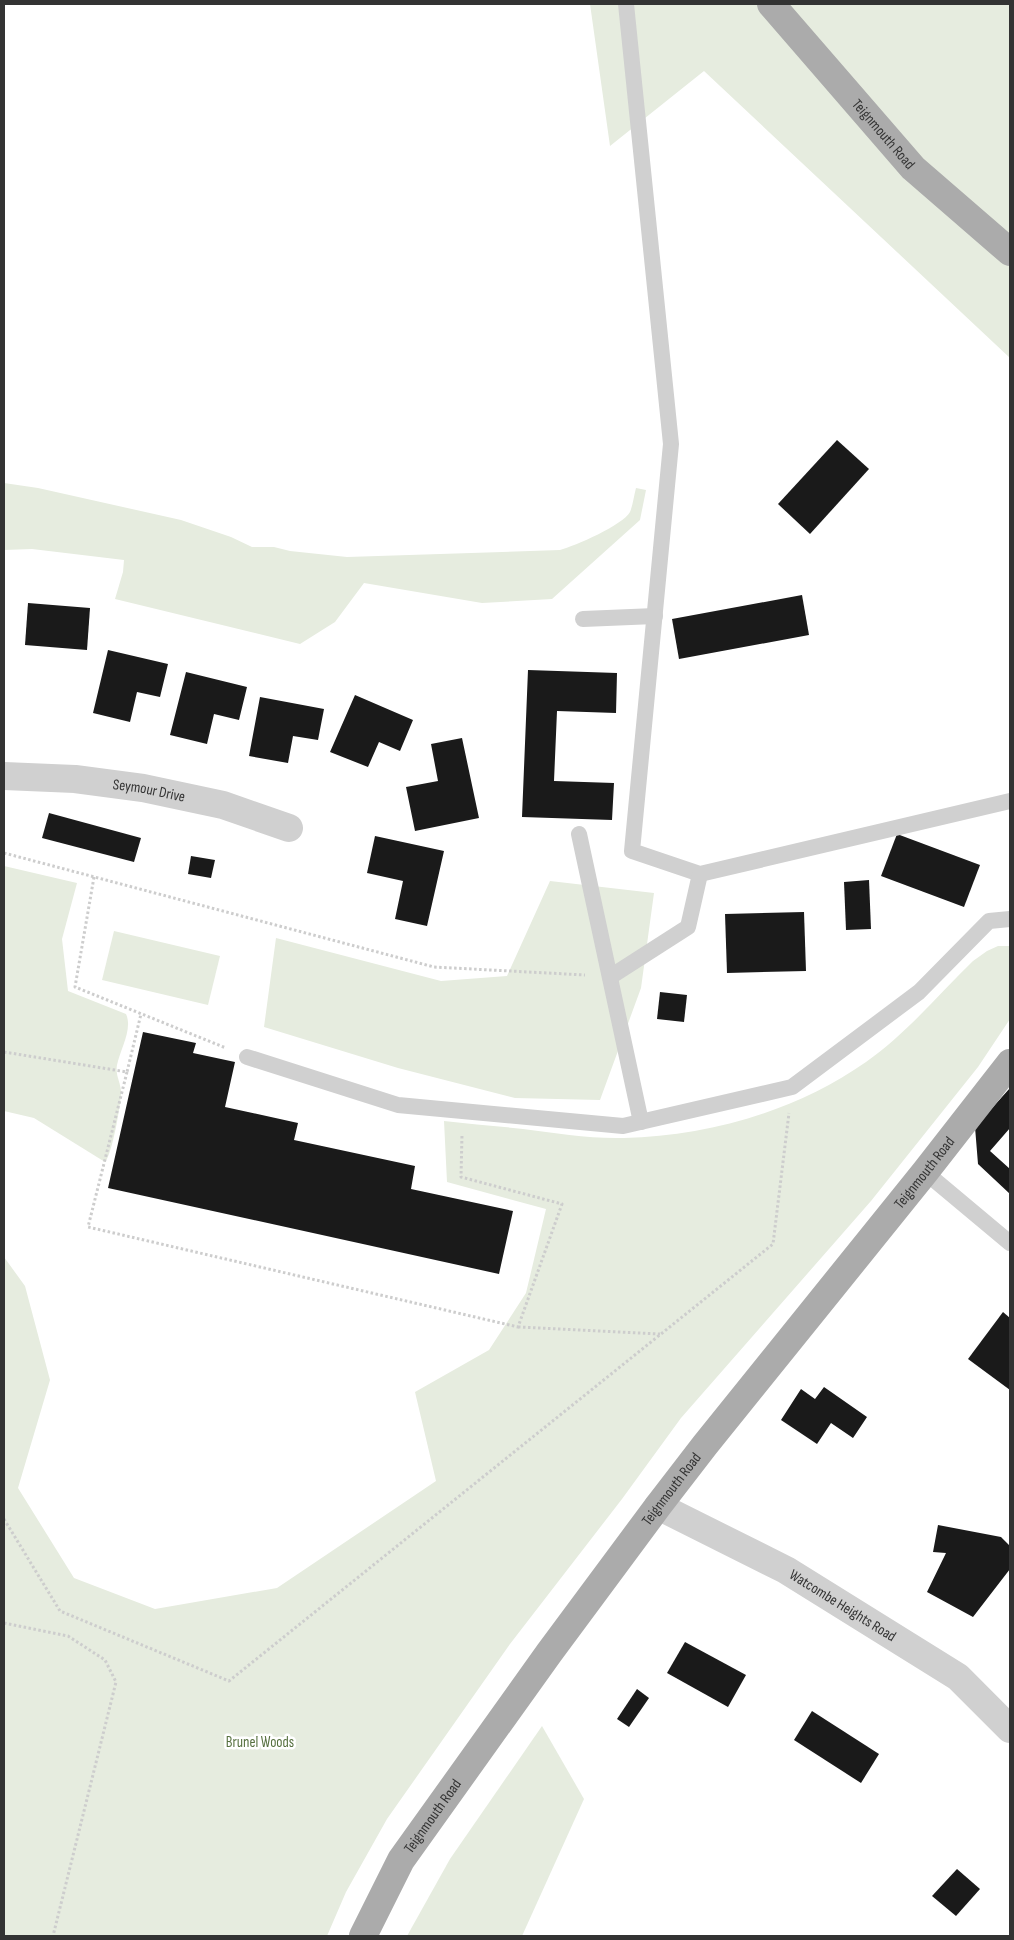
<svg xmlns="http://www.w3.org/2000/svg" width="1014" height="1940" viewBox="0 0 1014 1940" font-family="'Sofia Sans Condensed',sans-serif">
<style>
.green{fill:#e6ecdf}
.building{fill:#1a1a1a}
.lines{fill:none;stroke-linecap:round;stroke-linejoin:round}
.path{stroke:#cdcdcd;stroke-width:3;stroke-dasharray:2.5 2.5;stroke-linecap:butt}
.service{stroke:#d0d0d0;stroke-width:16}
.minor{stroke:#d0d0d0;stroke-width:28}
.primary{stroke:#ababab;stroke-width:28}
.labels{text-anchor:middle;stroke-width:5;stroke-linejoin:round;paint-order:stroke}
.street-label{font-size:15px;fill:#333;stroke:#fff}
.park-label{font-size:15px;fill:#56703f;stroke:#fff}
</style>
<rect width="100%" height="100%" fill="#fff"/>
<g class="green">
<polygon points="590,4 1010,4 1010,358 704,71 610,146"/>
<path d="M4,483L38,488L181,520L231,537L252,547H274L290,551L347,557L560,550C575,546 623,525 630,512C633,505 634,495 636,488L646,490L640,520L552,599L482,603L364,583L335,622L300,644L115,599L123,572L124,560L32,549L4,550Z"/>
<path d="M4,866L77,883L62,939L68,991L126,1014C133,1029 120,1050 117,1065C115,1075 121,1083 121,1092C121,1104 112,1155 105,1162L34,1118L4,1111Z"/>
<polygon points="550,881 654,893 641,988 600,1100 515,1098 398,1068 264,1027 276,938 441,981 507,976"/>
<polygon points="114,931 220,956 208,1005 102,980"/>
<path d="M998,946H1010V1019L978,1067L871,1201L681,1418L622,1499L510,1644L387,1819L346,1892L327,1936H4V1257L25,1286L50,1380L18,1488L74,1578L155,1609L277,1588L436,1481L415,1392L489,1350L526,1293L546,1209L447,1182L444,1121C470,1124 497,1126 523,1129C556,1133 590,1139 624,1138C709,1136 796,1111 866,1062C906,1034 938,995 973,961L987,951Z"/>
<polygon points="542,1726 584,1799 522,1936 407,1936 450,1859"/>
</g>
<g class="building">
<polygon points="837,440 869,469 810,534 778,504"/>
<polygon points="802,595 809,635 679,659 672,619"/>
<polygon points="28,603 90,608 87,650 25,645"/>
<polygon points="108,650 168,664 160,697 137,692 130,722 93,713"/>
<polygon points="528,670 617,673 616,713 557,711 554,781 614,783 612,820 522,817"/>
<polygon points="186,672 247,687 239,720 214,714 207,744 170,735"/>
<polygon points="355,695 413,720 400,751 379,742 368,767 330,752"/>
<polygon points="260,697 324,709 318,740 293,736 288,763 249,756"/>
<polygon points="462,738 479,818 415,831 406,787 438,781 431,744"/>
<polygon points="49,813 141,838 134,862 42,838"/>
<polygon points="897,834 980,865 964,907 881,876"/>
<polygon points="375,836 444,851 427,926 395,919 403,881 367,873"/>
<polygon points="191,856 215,860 211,878 188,874"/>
<polygon points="869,880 871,929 846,930 844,882"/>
<polygon points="804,912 806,971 727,973 725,914"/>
<polygon points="660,992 687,995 684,1022 657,1019"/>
<polygon points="143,1032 196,1043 193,1053 235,1062 225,1107 298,1123 294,1140 415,1166 411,1189 513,1211 499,1274 108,1188"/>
<polygon points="1010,1088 1010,1128 990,1151 1010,1169 1010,1194 978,1164 975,1127"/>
<polygon points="1003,1312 1010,1318 1010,1390 968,1359"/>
<polygon points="824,1387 867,1417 853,1438 831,1423 817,1444 781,1420 801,1389 815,1399"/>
<polygon points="938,1525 1001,1537 1010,1546 1010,1569 973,1617 927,1592 946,1553 933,1552"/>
<polygon points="685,1642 746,1675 728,1707 667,1673"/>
<polygon points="637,1689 649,1698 629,1727 617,1719"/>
<polygon points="812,1711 879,1754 861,1783 794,1740"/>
<polygon points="957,1869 980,1889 956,1916 932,1896"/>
</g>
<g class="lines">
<g class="path">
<polyline points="4,853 434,967 585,975"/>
<polyline points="94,877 75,987 226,1048"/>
<polyline points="4,1052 127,1072 141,1014"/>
<polyline points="127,1072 88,1227 518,1327 562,1204 461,1177 462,1134"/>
<polyline points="518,1327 660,1334"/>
<polyline points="4,1519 60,1611 229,1681 773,1244 789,1113"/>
<polyline points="4,1623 68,1636 105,1660 116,1682 53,1936"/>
</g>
<g class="service">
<polyline points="626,4 671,444 632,851 700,874 1010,801"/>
<polyline points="583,619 655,616"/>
<polyline points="579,834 641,1122"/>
<polyline points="610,977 688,927 700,874"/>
<polyline points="247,1057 398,1105 623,1126 792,1087 919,992 989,921 1010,919"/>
<polyline points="925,1172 1010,1243"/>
</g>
<g class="minor">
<path id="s1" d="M4,776L75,779L143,788L223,805L289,828"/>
<path id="s2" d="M658,1506L786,1570L958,1677L1010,1729"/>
</g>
<g class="primary">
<path id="s3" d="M771,4L913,168L1010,252"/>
<path id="s4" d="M363,1936L401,1860L549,1653L658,1506L705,1445L925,1172L1010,1063"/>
</g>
</g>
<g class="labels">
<g class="street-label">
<text dy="5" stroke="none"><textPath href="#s3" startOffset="172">Teignmouth Road</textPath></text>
<text dy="5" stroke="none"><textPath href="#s1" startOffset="146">Seymour Drive</textPath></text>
<text dy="5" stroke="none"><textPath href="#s4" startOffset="949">Teignmouth Road</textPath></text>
<text dy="5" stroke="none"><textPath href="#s4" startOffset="544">Teignmouth Road</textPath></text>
<text dy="5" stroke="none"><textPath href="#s2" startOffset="210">Watcombe Heights Road</textPath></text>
<text dy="5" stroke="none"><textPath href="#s4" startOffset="139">Teignmouth Road</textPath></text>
</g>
<g class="park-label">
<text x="260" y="1747">Brunel Woods</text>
</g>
</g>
<rect width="1014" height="1940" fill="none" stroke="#333333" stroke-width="10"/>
</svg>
